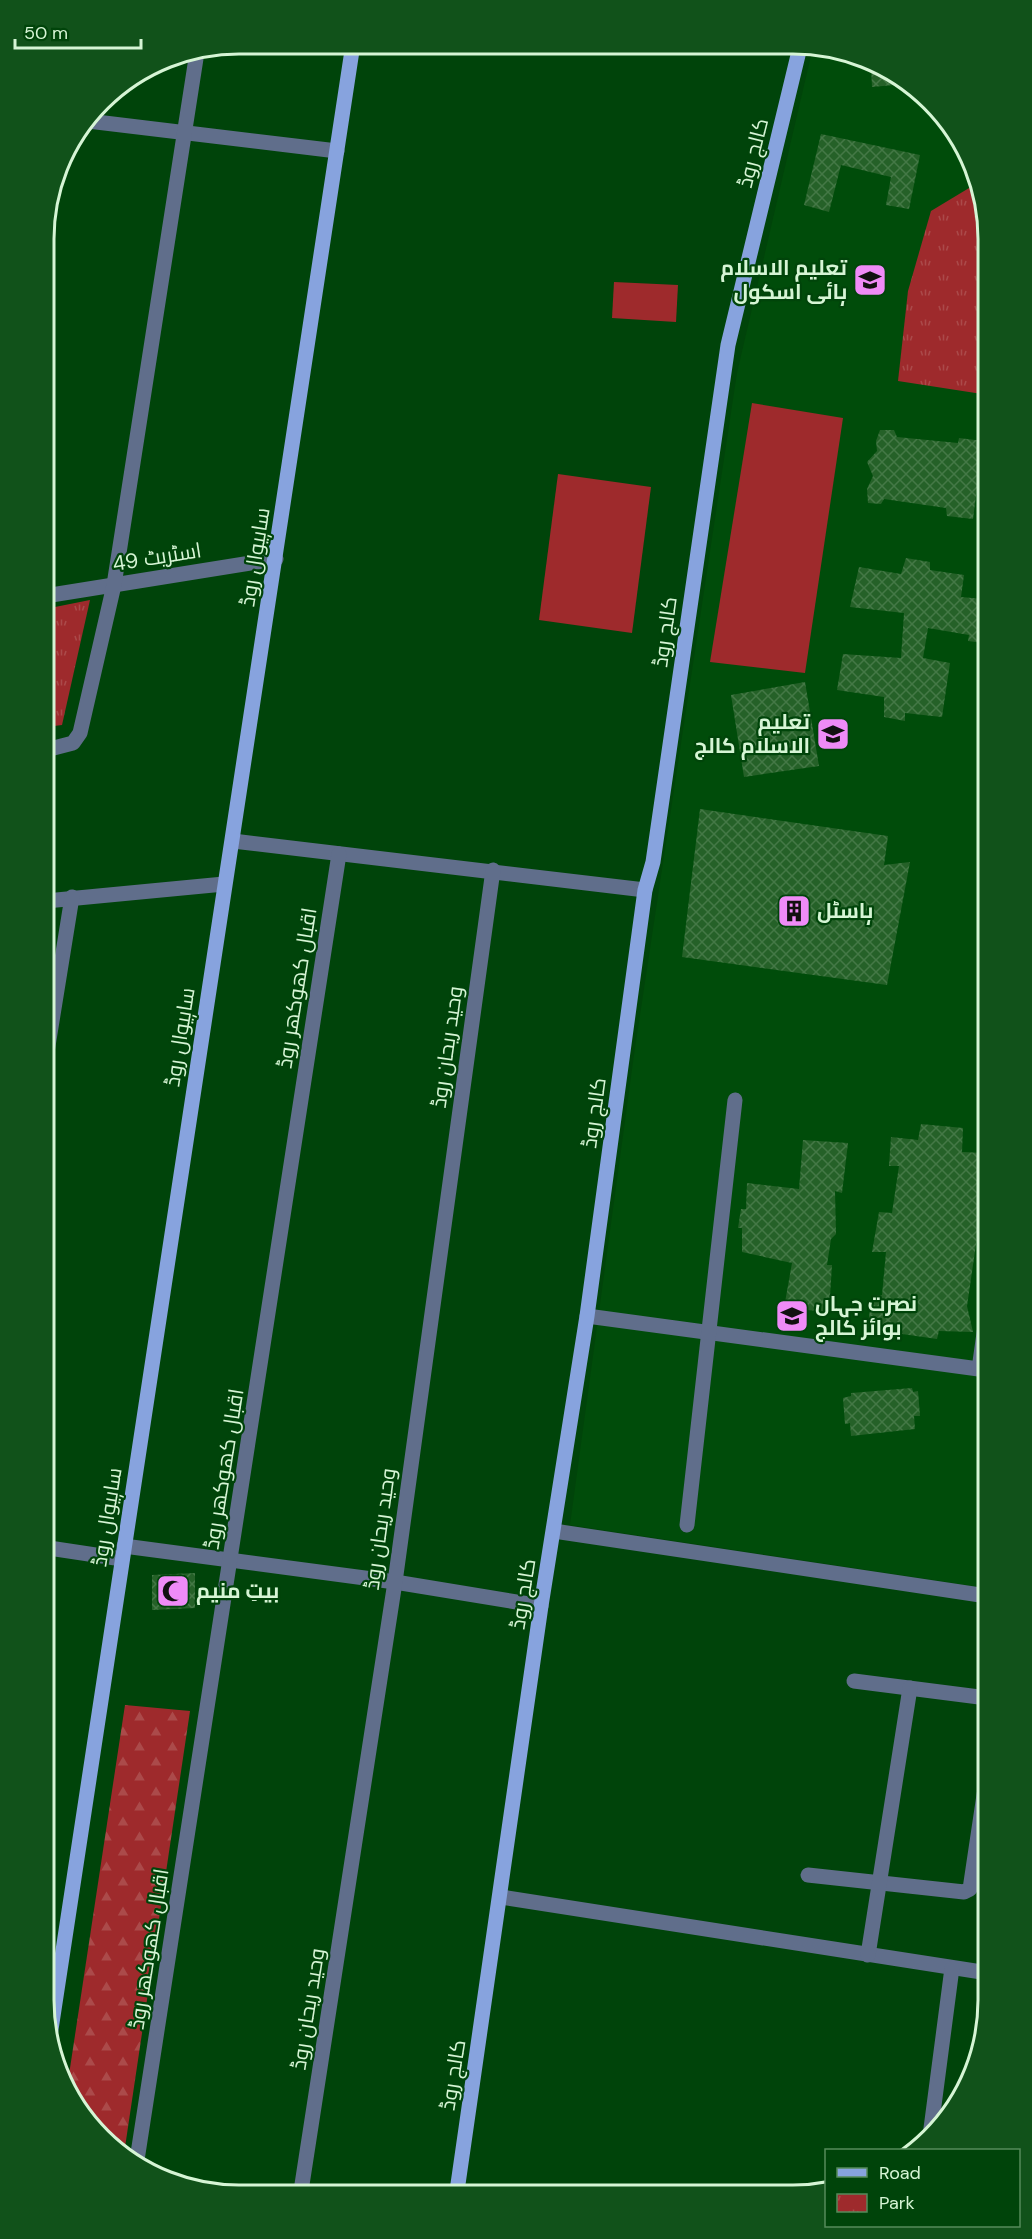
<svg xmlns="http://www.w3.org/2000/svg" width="1032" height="2239" viewBox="0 0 1032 2239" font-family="'DM Sans',Cairo,sans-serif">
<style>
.built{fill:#004c0a}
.forest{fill:url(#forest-firs)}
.park{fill:url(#park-tufts)}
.garden{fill:#9e2a2c}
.building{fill:url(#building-cross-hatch)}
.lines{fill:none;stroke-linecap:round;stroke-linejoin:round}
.minor{stroke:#606e8b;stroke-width:15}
.major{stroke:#87a3de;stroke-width:15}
.labels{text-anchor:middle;stroke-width:4.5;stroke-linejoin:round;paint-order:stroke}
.street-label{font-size:21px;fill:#d6f5d5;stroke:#00440a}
.poi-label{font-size:21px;font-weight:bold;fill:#d6f5d5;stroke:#00440a;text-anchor:start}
.rim{fill:none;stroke:#d6f5d5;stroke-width:3}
</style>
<defs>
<pattern id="forest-firs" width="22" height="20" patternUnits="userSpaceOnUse" patternTransform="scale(1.5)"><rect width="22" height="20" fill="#9e2a2c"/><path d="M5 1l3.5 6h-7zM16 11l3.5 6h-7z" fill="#ab4a4a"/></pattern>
<pattern id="park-tufts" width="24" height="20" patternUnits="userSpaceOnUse" patternTransform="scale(1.5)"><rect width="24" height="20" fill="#9e2a2c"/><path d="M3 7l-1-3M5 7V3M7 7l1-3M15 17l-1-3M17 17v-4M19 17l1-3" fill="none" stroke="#ab4a4a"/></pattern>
<pattern id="building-cross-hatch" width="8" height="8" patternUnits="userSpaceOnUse" patternTransform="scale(1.5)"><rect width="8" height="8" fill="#256128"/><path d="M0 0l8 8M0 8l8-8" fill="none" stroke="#447846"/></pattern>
</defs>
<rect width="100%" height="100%" fill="#00440a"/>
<polygon class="built" points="813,47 831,47 922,92 956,131 982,188 987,1588 570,1525 634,1055 737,373"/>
<path class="forest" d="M125,1705L190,1711L124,2154C98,2141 79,2114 67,2088Z"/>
<g class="park">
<polygon points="979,182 982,188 982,394 898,381 908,291 931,211"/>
<polygon points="90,600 62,725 46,727 45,609"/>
</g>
<g class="garden">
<polygon points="614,282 678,285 676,322 612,318"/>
<polygon points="752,403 843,418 805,673 710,662"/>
<polygon points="558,474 651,487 632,633 539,620"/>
</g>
<g class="building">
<polygon points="871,67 896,79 905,84 872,87"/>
<polygon points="821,134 920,155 909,209 886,205 891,177 841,165 829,212 804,205"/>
<polygon points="880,430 894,430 897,437 958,443 959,438 983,441 973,519 947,516 946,508 884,499 881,504 868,503 867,489 873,476 867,462 877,451 876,441"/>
<polygon points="906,558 930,562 930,570 964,575 961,597 983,599 983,643 968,641 969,635 928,628 923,658 950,663 942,717 905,713 905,721 884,717 884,697 837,690 843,654 901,658 904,613 850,607 859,567 901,574"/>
<polygon points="805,682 819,766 744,777 731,695"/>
<polygon points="700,809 888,836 884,865 910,862 887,985 682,957"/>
<polygon points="921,1124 963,1128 962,1152 985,1153 985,1183 967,1306 973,1332 939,1331 937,1339 902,1334 902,1332 867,1331 872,1296 882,1295 886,1252 872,1252 879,1212 892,1213 899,1166 889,1166 891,1137 918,1140"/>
<polygon points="803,1140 848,1143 842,1193 835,1191 836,1234 831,1239 827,1265 832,1265 829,1312 784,1308 792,1263 742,1252 742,1228 738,1228 741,1209 746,1209 747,1183 799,1189"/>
<polygon points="912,1388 913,1392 918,1391 920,1416 914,1416 915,1429 851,1436 850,1423 845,1424 843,1398 851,1396 851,1393"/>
<polygon points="195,1573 195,1608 152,1610 152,1575"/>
</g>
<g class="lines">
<g class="minor">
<polyline points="88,121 337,151"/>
<polyline points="44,235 47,213"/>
<polyline points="45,596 276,559"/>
<polyline points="46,750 73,743 80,733 114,585 197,52"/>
<polyline points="233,841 645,890"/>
<polyline points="46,901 224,884"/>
<polyline points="47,1052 72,897"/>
<polyline points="587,1316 986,1370"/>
<polyline points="979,1369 986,1319"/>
<polyline points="687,1525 735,1100"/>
<polyline points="554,1531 987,1596"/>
<polyline points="124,1546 395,1582 541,1606"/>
<polyline points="49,1548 122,1559"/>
<polyline points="854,1681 987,1698"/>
<polyline points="808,1875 964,1892 970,1889 987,1775"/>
<polyline points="501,1897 988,1973"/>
<polyline points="868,1955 910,1688"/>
<polyline points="930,2136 952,1968"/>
<polyline points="137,2160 339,854"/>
<polyline points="301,2191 395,1582 493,870"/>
</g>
<g class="major">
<polyline points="50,2036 353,44"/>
<polyline points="457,2191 541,1606 587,1316 645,890 653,862 728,345 800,47"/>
</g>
</g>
<defs>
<symbol id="school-square" viewBox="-11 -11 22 22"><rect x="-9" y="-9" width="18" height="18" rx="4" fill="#ef8bf7" stroke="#00440a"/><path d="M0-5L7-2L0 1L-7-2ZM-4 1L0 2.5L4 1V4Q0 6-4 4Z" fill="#111"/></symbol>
<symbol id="university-square" viewBox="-11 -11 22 22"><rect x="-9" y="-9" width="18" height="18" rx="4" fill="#ef8bf7" stroke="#00440a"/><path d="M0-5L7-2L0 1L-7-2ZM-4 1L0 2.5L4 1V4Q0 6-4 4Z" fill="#111"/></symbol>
<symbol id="building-square" viewBox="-11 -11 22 22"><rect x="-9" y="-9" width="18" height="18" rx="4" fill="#ef8bf7" stroke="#00440a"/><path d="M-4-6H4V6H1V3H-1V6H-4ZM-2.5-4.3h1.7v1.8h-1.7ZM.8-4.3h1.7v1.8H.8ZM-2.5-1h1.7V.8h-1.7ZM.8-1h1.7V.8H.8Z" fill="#111"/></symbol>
<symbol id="mosque-square" viewBox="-11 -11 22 22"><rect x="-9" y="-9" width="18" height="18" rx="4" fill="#ef8bf7" stroke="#00440a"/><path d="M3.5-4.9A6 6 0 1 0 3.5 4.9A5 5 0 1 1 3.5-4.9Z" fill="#111"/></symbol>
</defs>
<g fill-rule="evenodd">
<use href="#school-square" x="851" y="261" width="38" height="38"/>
<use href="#university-square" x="814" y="715" width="38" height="38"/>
<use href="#building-square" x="775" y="892" width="38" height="38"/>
<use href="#university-square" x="773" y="1297" width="38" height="38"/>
<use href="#mosque-square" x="154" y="1572" width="38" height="38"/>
</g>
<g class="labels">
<g class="street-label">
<text transform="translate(753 153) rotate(-76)" y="7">کالج روڈ</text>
<text transform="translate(157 557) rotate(-9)" y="7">اسٹریٹ 49</text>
<text transform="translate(255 557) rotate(-81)" y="7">ساہیوال روڈ</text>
<text transform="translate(665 632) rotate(-82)" y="7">کالج روڈ</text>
<text transform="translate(297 988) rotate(-81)" y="7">اقبال کھوکھر روڈ</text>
<text transform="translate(180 1037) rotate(-81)" y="7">ساہیوال روڈ</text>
<text transform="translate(447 1047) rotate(-82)" y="7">وحید ریحان روڈ</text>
<text transform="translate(594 1113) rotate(-82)" y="7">کالج روڈ</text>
<text transform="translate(224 1469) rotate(-81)" y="7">اقبال کھوکھر روڈ</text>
<text transform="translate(107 1517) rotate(-81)" y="7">ساہیوال روڈ</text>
<text transform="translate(380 1529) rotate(-82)" y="7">وحید ریحان روڈ</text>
<text transform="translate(523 1594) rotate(-81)" y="7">کالج روڈ</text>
<text transform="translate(149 1949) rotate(-81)" y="7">اقبال کھوکھر روڈ</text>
<text transform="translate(308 2009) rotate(-81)" y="7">وحید ریحان روڈ</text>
<text transform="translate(453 2075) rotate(-81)" y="7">کالج روڈ</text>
</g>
<g class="poi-label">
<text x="847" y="275" text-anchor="end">تعلیم الاسلام<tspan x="847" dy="24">ہائی اسکول</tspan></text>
<text x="810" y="729" text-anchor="end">تعلیم<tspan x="810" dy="24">الاسلام کالج</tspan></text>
<text x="817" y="918">ہاسٹل</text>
<text x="815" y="1311">نصرت جہاں<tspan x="815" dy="24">بوائز کالج</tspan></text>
<text x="196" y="1598">بیتِ منیم</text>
</g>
</g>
<path d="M0 0H1032V2239H0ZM239 54H793A185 185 0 0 1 978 239V2000A185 185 0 0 1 793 2185H239A185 185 0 0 1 54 2000V239A185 185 0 0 1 239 54Z" fill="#11521a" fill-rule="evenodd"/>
<path class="rim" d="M239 54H793A185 185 0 0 1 978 239V2000A185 185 0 0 1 793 2185H239A185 185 0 0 1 54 2000V239A185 185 0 0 1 239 54Z"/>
<rect x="825" y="2149" width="195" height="78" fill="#00440a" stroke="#568b5b" stroke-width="1.5"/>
<rect x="837" y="2168" width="30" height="9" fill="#87a3de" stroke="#568b5b" stroke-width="1.5"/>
<text x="879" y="2179" font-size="18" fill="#d6f5d5">Road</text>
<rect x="837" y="2194" width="30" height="18" fill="url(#park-tufts)" stroke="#568b5b" stroke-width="1.5"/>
<text x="879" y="2209" font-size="18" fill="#d6f5d5">Park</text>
<path d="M15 39v9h126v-9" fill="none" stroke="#d6f5d5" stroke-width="3"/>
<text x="24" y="39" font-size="18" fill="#d6f5d5" stroke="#00440a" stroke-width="4.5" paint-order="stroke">50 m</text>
</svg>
